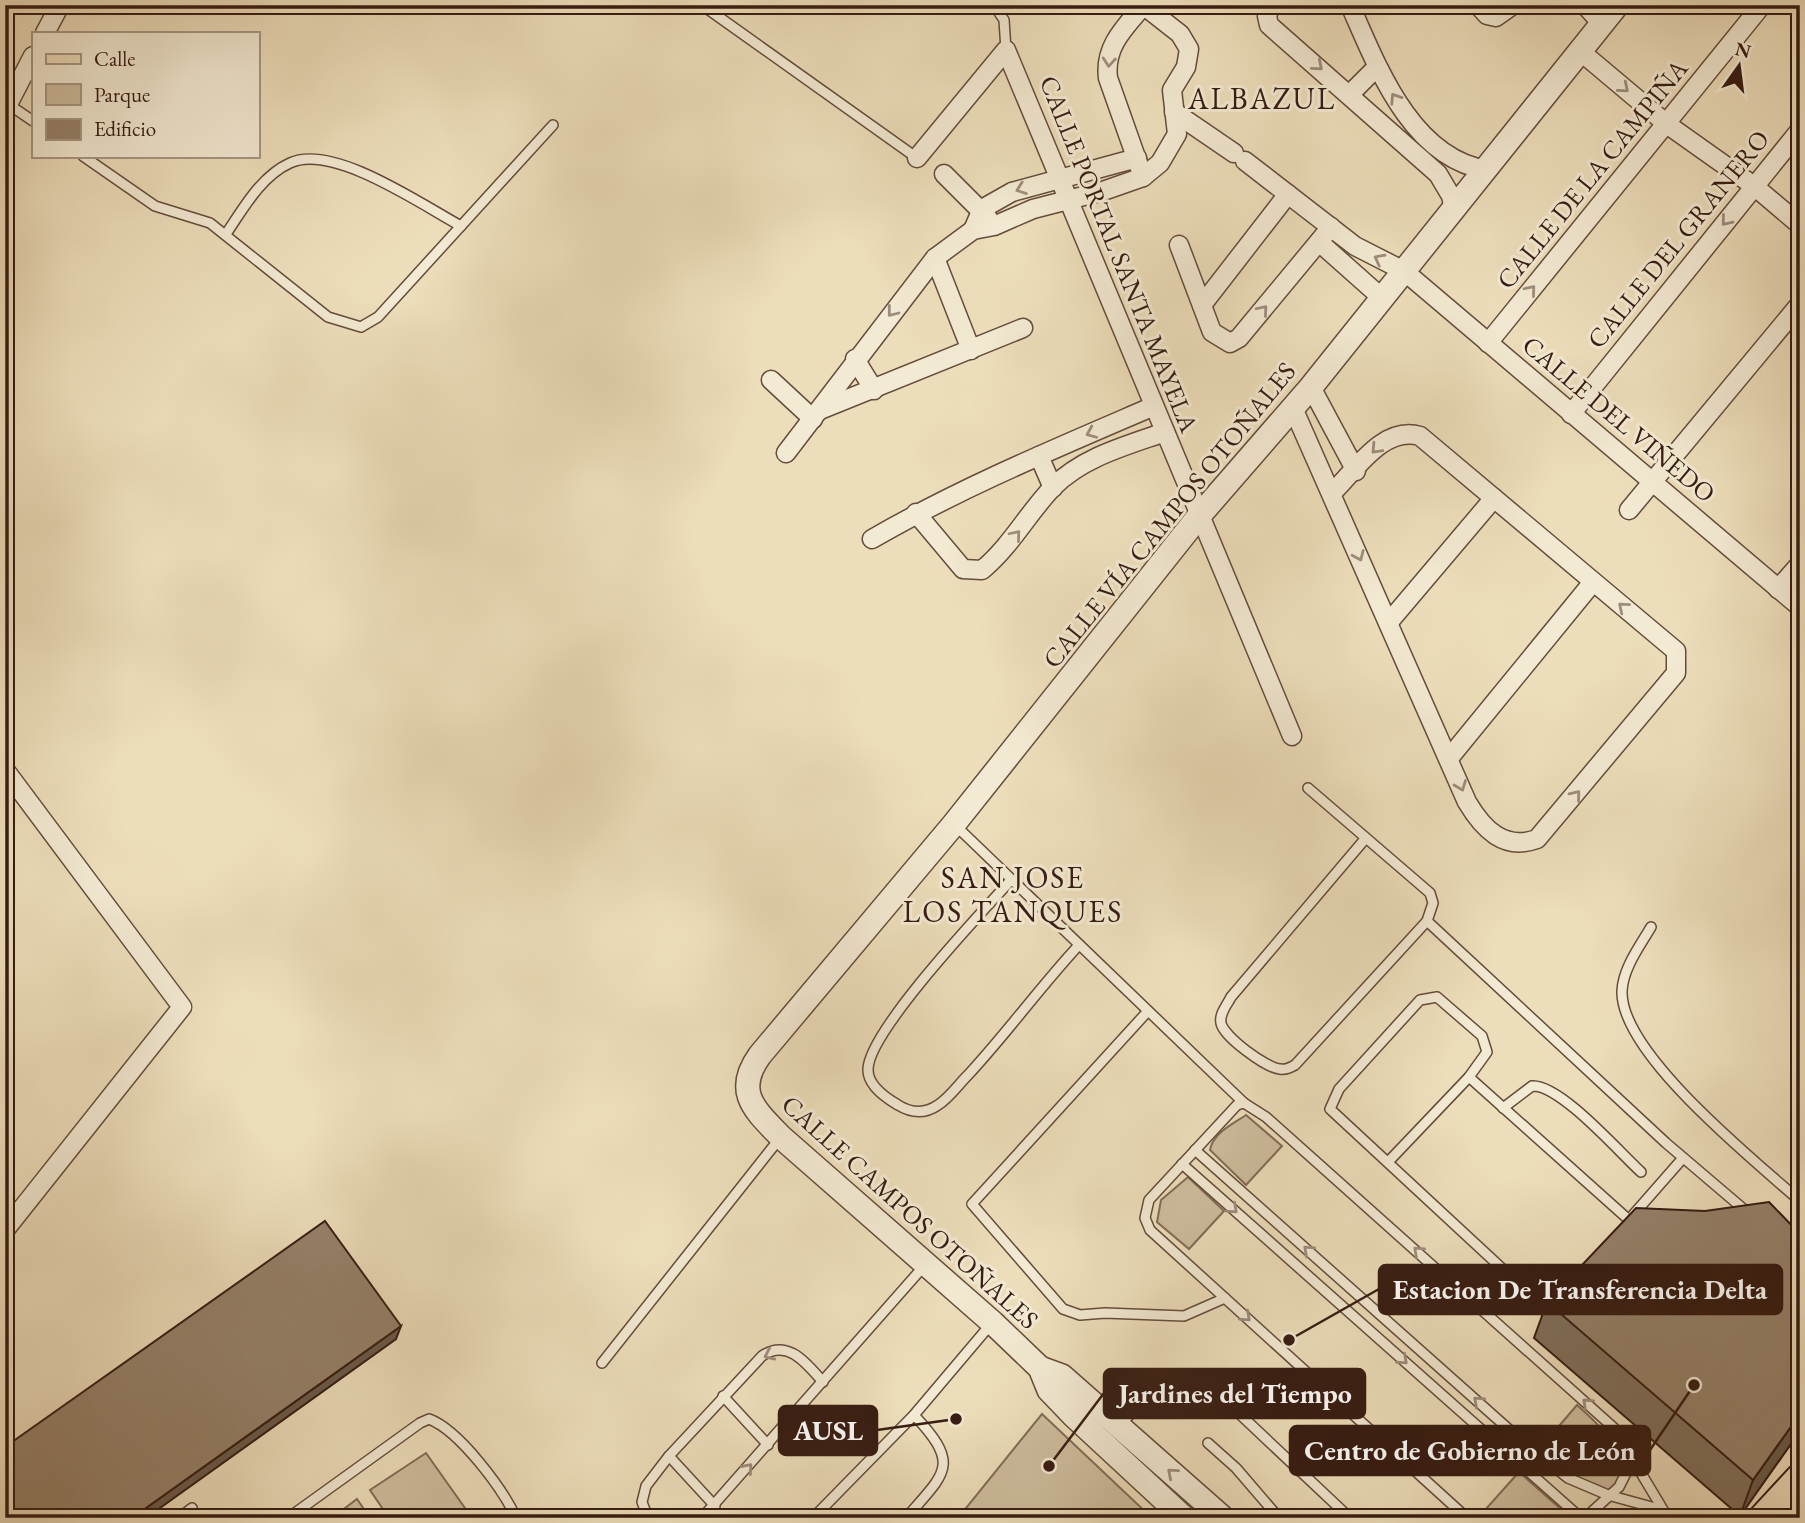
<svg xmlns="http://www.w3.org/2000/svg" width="1805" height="1523" viewBox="0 0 1805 1523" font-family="'EB Garamond',serif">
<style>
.green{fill:#cebd9e;stroke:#826c58;stroke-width:2}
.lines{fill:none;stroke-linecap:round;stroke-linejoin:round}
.service-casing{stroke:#644c3c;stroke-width:12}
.minor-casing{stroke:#644c3c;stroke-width:21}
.tertiary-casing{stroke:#644c3c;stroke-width:26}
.primary-casing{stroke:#361c12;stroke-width:32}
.service{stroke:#f3ead3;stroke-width:9}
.minor{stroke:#f3ead3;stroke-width:18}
.tertiary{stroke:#f3ead3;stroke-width:23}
.primary{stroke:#eddebb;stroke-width:28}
.wall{fill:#806f5b;stroke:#361c12;stroke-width:2}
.shaded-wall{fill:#685a4a;stroke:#361c12;stroke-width:2}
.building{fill:#95816a;stroke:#361c12;stroke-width:2}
.oneway{stroke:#9e8d7c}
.labels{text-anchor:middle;stroke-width:6;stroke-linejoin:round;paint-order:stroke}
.street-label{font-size:26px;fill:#361c12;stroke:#f3ead3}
.quarter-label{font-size:30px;letter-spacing:2px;fill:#361c12;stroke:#f3ead3}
.leader{fill:none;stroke:#361c12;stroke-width:2.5}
.callout-dot{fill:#361c12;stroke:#f3ead3;stroke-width:2.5}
.callout{fill:#361c12;stroke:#361c12;stroke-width:2.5}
.callout-label{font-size:28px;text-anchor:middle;font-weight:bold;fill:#fff}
</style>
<rect width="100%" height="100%" fill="#eddebb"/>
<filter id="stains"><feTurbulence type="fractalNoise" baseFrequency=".00286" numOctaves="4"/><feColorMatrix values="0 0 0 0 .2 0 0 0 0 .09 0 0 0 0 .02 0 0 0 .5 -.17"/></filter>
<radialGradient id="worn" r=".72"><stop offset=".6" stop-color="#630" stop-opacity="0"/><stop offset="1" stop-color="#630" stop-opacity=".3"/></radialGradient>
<g class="green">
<path d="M1246,1115L1282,1146L1246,1185L1210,1150C1213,1133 1233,1124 1246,1115Z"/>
<polygon points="1188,1177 1224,1211 1189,1249 1157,1222 1161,1200"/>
<path d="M1577,1405C1599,1425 1645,1464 1609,1493L1570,1474L1541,1447Z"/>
<polygon points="1042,1414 1152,1518 958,1518"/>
<polygon points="426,1453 472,1518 389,1518 370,1490"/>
<polygon points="1519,1472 1571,1518 1493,1518 1484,1511"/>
<polygon points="357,1499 370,1518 332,1518"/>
</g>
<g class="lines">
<defs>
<g id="service">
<polyline points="702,5 917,158"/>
<polyline points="994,5 1004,20 1006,50"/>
<polyline points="8,104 33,121"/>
<polyline points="83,156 155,206 210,223 328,317 361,327 378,317 553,125"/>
<path d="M226,234C243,209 261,176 290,163C333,143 422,205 461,226"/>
<path d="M1308,788L1430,893L1433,903L1427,921L1295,1065C1290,1068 1285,1070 1280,1069C1266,1068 1223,1036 1221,1023C1219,1014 1227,1005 1231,997L1365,839"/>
<polyline points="955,825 1244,1103 1266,1117 1614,1428 1668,1518"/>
<path d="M1011,880C982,912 867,1033 868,1070C868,1086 886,1098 898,1105C911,1113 925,1114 938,1105C949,1098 958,1085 968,1075C1007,1033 1040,987 1079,945"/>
<polyline points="1427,921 1666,1143 1747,1212"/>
<path d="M1651,927C1640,946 1623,968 1622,991C1620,1053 1754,1160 1800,1201"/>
<polyline points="1148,1011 972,1204 1063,1309 1080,1315 1105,1313 1184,1316 1225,1298"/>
<polyline points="1469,1077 1629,1220"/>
<polyline points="1244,1103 1237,1105 1149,1200 1145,1218 1150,1230 1467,1518"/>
<path d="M1503,1108L1532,1086C1560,1084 1619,1152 1641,1172"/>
<polyline points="1195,1150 1522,1441 1568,1478 1608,1495 1659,1509"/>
<polyline points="1388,1162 1469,1077 1487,1052 1482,1036 1437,997 1420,1000 1339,1089 1330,1109 1522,1287 1544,1301 1557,1297"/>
<polyline points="1182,1164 1581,1518"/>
<polyline points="1633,1215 1683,1158"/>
<polyline points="602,1363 780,1138"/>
<polyline points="723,1396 768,1445"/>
<path d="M1119,1425C1148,1398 1170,1371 1212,1388L1350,1518"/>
<polyline points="1208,1443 1236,1468 1279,1518"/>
<polyline points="669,1456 715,1506"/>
<polyline points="179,1518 192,1508"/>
<path d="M288,1518L420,1423L429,1419C459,1430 503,1489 516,1518"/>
<path d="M648,1518L642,1502L646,1486L669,1456L762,1356C788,1338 807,1364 823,1382"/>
<polyline points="702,1518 924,1266"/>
<polyline points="813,1518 914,1415 991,1324"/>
<path d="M906,1518C946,1472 961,1465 914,1415"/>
<polyline points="1585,1518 1619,1487 1633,1459"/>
</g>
<g id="minor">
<polyline points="1271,5 1267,16 1269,25 1438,174 1451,196 1454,209"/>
<path d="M1350,5C1377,66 1411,158 1487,170"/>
<polyline points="1478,5 1487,15 1496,17 1513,5"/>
<polyline points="1585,5 1602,24"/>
<polyline points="45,33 60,5"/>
<polyline points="1580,51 1668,125 1754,186 1800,225"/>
<polyline points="1350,94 1377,67"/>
<polyline points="5,110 33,56"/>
<polyline points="1174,112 1234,153"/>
<polyline points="917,158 1006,50 1292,736"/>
<polyline points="1245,161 1355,246 1404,271 1800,607"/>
<polyline points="944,174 988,218"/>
<path d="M1143,177L1108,78C1104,47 1124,28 1143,6"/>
<polyline points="973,230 982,209 1012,192 1137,158"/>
<polyline points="1319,242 1382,298"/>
<polyline points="1179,245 1212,332 1230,343 1239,338 1331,227"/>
<polyline points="935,258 971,350"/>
<polyline points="1202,305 1288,194"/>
<polyline points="1488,343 1762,5"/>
<polyline points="855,359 874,390"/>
<polyline points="771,380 813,419"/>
<polyline points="1311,387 1356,471"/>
<path d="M1293,408L1467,802C1483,829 1504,851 1537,839L1676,673V651L1420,436C1383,425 1355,471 1331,494"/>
<polyline points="820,410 1023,328"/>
<polyline points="1571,414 1800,130"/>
<polyline points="786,453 935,258 973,230 994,226 1033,209 1103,191 1143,177 1160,163 1177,134 1172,90 1186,67 1189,49 1180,34 1143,5"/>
<polyline points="1039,456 1053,488"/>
<polyline points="1629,510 1800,304"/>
<path d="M916,513L963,569L982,570C1011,546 1028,513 1053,487C1083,457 1125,446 1165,432"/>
<path d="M872,539C962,487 1059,447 1154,406"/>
<polyline points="1778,589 1800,564"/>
<polyline points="1389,622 1494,498"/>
<polyline points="1450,757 1593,582"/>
<polyline points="5,770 182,1007 5,1230"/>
</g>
<g id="tertiary">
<polyline points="1040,1368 1062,1376 1223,1518"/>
<path d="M1184,1518L1074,1416L1049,1390L1040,1368L993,1323L781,1137C755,1110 733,1092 760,1055L954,824L1199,516L1311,387L1617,5"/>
</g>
<polyline id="primary" points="1763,1518 1800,1478"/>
</defs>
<use href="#service" class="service-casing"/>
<use href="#minor" class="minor-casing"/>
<use href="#tertiary" class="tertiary-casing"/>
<use href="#primary" class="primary-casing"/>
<use href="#service" class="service"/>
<use href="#minor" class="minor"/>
<use href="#tertiary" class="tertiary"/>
<use href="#primary" class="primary"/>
</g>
<polygon class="wall" points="1800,1234 1800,1431 1740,1516 1534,1338 1547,1302"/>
<g class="shaded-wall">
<polygon points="401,1326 396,1339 146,1518 132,1518"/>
<polygon points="1800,1414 1800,1431 1740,1516 1753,1480"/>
</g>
<g class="building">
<polygon points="1769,1202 1800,1234 1800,1414 1753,1480 1547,1302 1636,1208 1705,1211"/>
<polygon points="325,1221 401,1326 132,1518 5,1518 5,1447"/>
</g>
<defs><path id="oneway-chevron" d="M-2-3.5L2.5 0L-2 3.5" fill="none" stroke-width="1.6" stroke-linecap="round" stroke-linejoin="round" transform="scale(1.75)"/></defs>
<g class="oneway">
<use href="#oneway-chevron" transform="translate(1109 62) rotate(95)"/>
<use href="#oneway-chevron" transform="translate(1318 66) rotate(40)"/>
<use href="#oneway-chevron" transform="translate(1624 88) rotate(40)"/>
<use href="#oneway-chevron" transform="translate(1395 98) rotate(-123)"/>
<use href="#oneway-chevron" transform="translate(1021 189) rotate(160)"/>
<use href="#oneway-chevron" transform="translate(1726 221) rotate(129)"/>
<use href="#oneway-chevron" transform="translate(1379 259) rotate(-152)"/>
<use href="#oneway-chevron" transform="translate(1531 290) rotate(-50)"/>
<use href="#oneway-chevron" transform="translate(1263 310) rotate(-50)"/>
<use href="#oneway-chevron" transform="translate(892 312) rotate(128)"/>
<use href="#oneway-chevron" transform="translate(1091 433) rotate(157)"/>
<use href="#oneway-chevron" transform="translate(1376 449) rotate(133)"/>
<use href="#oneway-chevron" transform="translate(1016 535) rotate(-50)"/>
<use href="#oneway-chevron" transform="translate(1359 556) rotate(66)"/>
<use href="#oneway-chevron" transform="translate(1623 607) rotate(-140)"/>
<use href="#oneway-chevron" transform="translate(1461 786) rotate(69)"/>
<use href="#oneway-chevron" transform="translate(1576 795) rotate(-51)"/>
<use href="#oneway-chevron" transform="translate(1233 1209) rotate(42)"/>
<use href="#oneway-chevron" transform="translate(1308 1250) rotate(-138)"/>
<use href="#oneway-chevron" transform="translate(1418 1251) rotate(-138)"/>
<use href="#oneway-chevron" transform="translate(1246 1317) rotate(42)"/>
<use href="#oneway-chevron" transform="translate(769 1355) rotate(155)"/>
<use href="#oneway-chevron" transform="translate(1403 1360) rotate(42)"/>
<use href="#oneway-chevron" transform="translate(1478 1401) rotate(-138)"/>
<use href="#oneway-chevron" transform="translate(1587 1403) rotate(-137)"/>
<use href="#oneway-chevron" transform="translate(748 1468) rotate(-49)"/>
<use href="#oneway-chevron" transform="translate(1172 1473) rotate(-139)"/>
</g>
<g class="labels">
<g class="street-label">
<text transform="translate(1592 174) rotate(-51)" y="9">CALLE DE LA CAMPIÑA</text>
<text transform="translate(1678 239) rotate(-51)" y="9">CALLE DEL GRANERO</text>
<text transform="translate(1119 254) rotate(68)" y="9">CALLE PORTAL SANTA MAYELA</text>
<text transform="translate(1619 419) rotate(40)" y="9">CALLE DEL VIÑEDO</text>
<text transform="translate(1169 515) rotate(-51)" y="9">CALLE VÍA CAMPOS OTOÑALES</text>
<text transform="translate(910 1212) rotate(42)" y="9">CALLE CAMPOS OTOÑALES</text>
</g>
<g class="quarter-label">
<text x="1262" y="109">ALBAZUL</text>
<text x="1013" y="888">SAN JOSE<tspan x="1013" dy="34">LOS TANQUES</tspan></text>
</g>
</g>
<path class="leader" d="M1289 1340L1379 1289M1049 1466L1104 1393M956 1419L877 1430M1694 1385L1650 1450"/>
<g class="callout-dot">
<circle cx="1289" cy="1340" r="7"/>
<circle cx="1049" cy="1466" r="7"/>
<circle cx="956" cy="1419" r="7"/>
<circle cx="1694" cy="1385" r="7"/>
</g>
<g class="callout">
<rect x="1379" y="1265" width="403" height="49" rx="7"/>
<rect x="1104" y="1369" width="261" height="49" rx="7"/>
<rect x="779" y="1406" width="98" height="49" rx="7"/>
<rect x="1290" y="1426" width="360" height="49" rx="7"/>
</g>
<g class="callout-label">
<text x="1580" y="1299">Estacion De Transferencia Delta</text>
<text x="1235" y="1403">Jardines del Tiempo</text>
<text x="828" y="1440">AUSL</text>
<text x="1470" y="1460">Centro de Gobierno de León</text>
</g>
<rect width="1805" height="1523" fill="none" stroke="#eddebb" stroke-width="28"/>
<rect x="7" y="7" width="1791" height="1509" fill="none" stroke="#361c12" stroke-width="3.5"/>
<rect x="14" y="14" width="1777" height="1495" fill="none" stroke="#361c12" stroke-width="2"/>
<rect x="32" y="32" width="228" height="126" fill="#f3ead3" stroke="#a79886" stroke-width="2"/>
<rect x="46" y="54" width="35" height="10" fill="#eddebb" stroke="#a79886" stroke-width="2"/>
<text x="94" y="66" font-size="21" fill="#361c12">Calle</text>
<rect x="46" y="84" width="35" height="21" fill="#cebd9e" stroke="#a79886" stroke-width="2"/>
<text x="94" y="102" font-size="21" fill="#361c12">Parque</text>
<rect x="46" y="119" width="35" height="21" fill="#95816a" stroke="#a79886" stroke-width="2"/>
<text x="94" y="136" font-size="21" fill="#361c12">Edificio</text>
<g transform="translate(1739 66) rotate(14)" stroke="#f3ead3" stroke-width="5" paint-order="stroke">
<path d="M0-5L12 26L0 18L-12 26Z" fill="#361c12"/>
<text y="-10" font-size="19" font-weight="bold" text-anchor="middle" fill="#361c12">N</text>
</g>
<rect width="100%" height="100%" filter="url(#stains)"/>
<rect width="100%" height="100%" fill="url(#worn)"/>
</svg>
